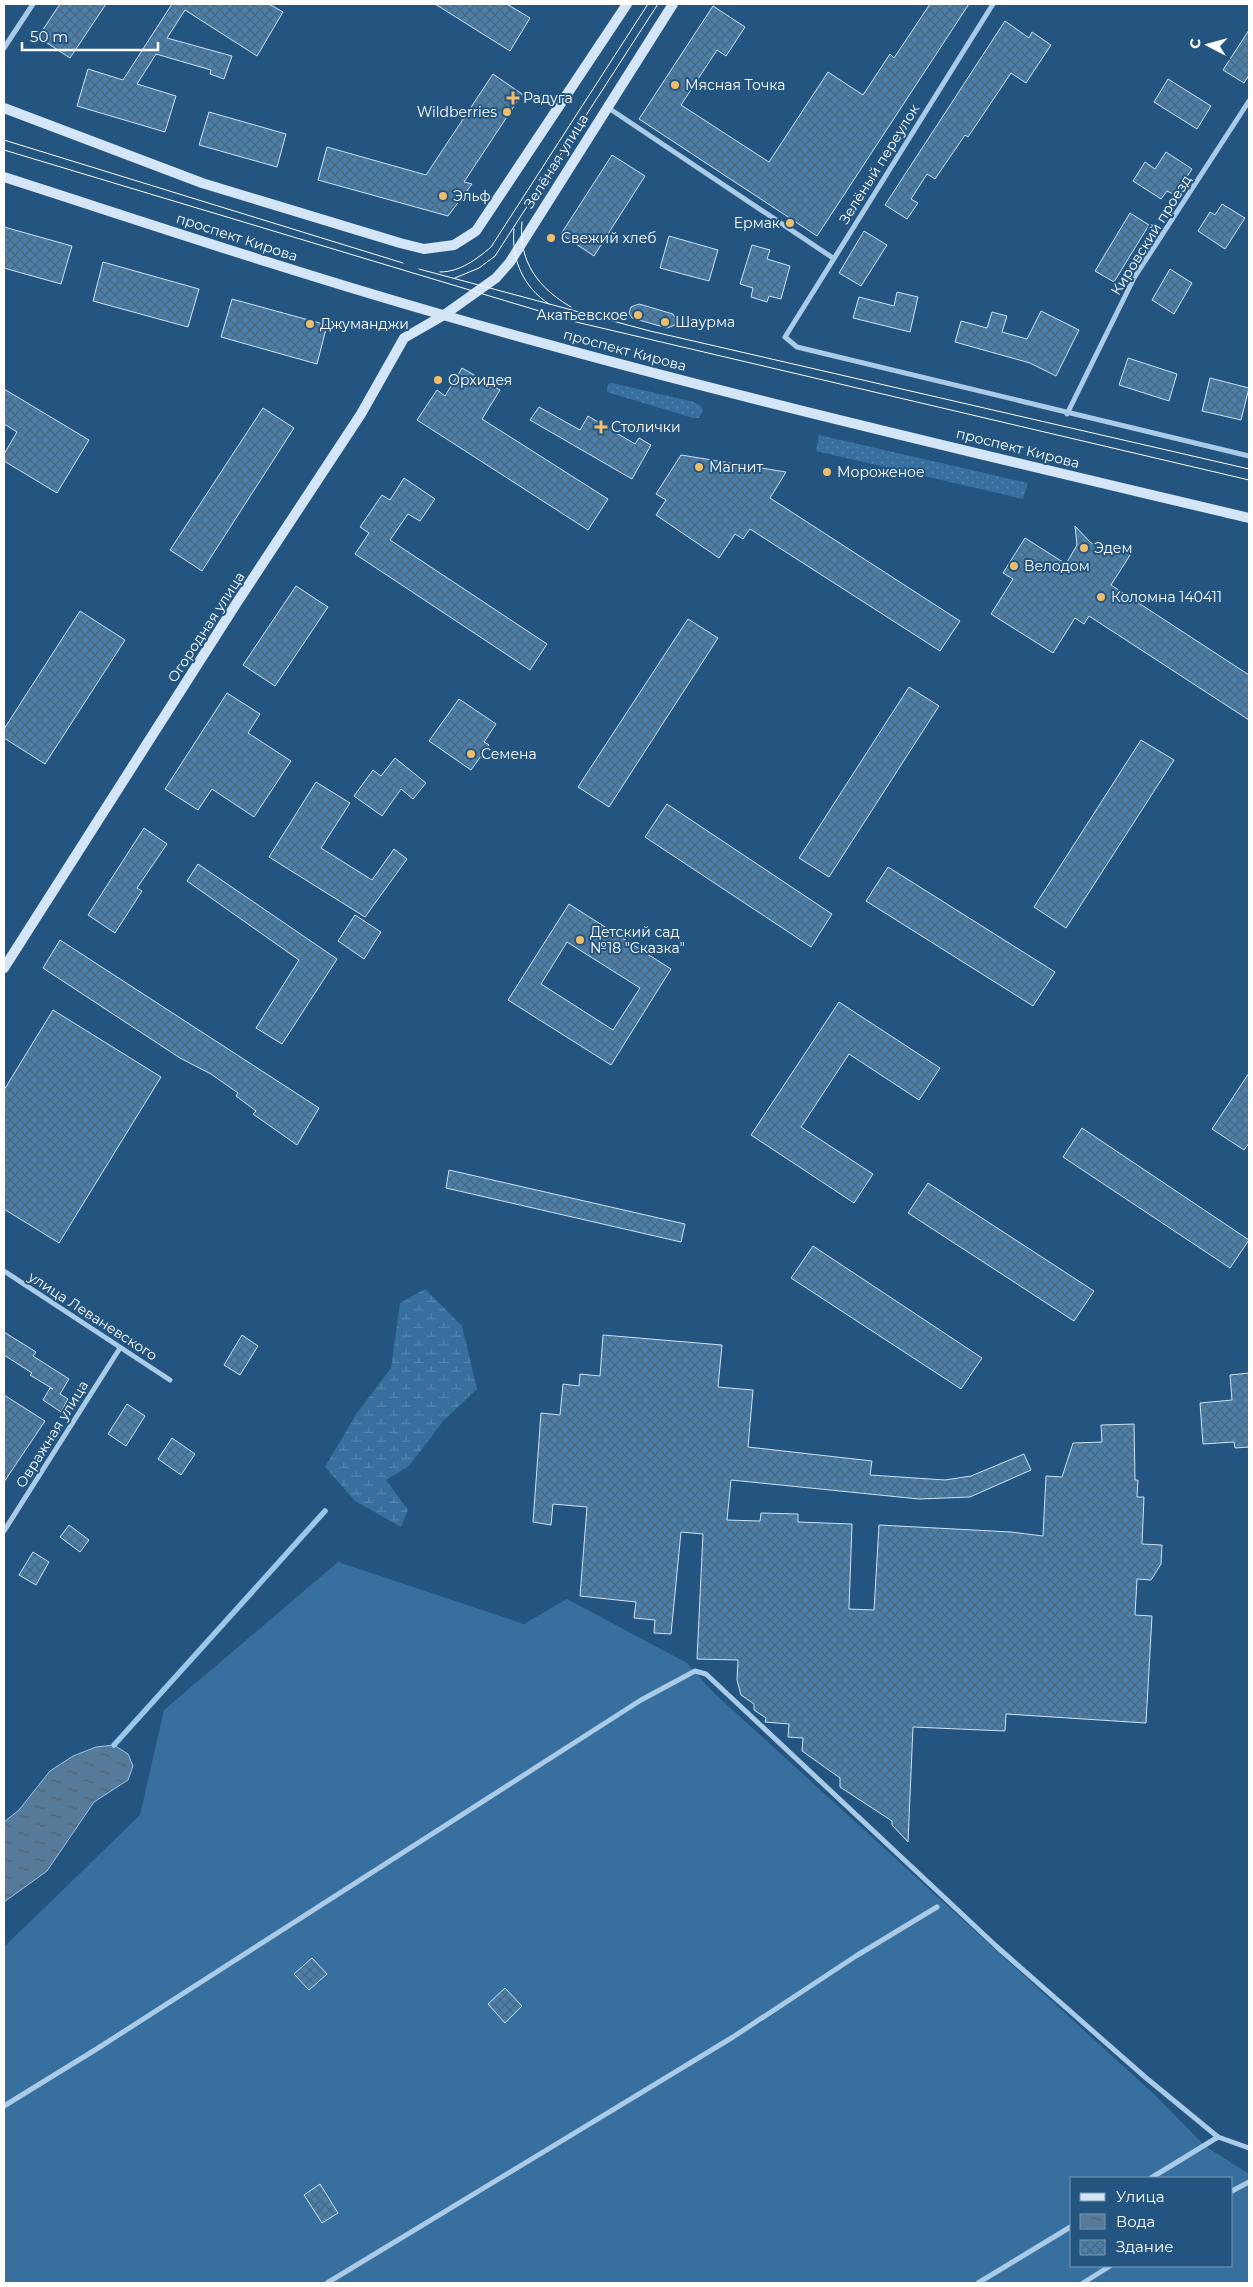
<svg xmlns="http://www.w3.org/2000/svg" width="1253" height="2287" viewBox="0 0 1253 2287" font-family="Montserrat,sans-serif">
<style>
.grass{fill:url(#grass-dots)}
.wetland{fill:url(#wetland-marsh)}
.garden{fill:#376f9e;fill-rule:evenodd}
.water{fill:url(#water-ripples);stroke:#9cc7e8}
.lines{fill:none;stroke-linecap:round;stroke-linejoin:round}
.stream{stroke:#9cc7e8;stroke-width:5.5}
.building{fill:url(#building-cross-hatch);stroke:#cce3f5;fill-rule:evenodd}
.street{stroke:#a9cbe7;stroke-width:5}
.secondary{stroke:#d3e5f6;stroke-width:10}
.tram{stroke:#fff;stroke-width:1}
.poi-dot{fill:#f2bd6b;stroke:#235580;stroke-width:2}
.labels{text-anchor:middle;stroke-width:4;stroke-linejoin:round;paint-order:stroke}
.poi-label{font-size:14px;fill:#fff;stroke:#235580;text-anchor:start}
.street-label{font-size:14px;fill:#fff;stroke:#235580}
</style>
<defs>
<pattern id="grass-dots" width="8" height="8" patternUnits="userSpaceOnUse" patternTransform="scale(1.25)"><rect width="8" height="8" fill="#376f9e"/><path d="M2 2h.1M6 6h.1" fill="none" stroke="#5585ad" stroke-width="1.8" stroke-linecap="round"/></pattern>
<pattern id="wetland-marsh" width="20" height="14" patternUnits="userSpaceOnUse" patternTransform="scale(1.25)"><rect width="20" height="14" fill="#376f9e"/><path d="M1 5h8M5 5V1M11 12h8M15 12V8" fill="none" stroke="#5585ad"/></pattern>
<pattern id="water-ripples" width="26" height="14" patternUnits="userSpaceOnUse" patternTransform="scale(1.25)"><rect width="26" height="14" fill="#567a99"/><path d="M2 4q2-2 4 0t4 0M15 11q2-2 4 0t4 0" fill="none" stroke="#516372"/></pattern>
<pattern id="building-cross-hatch" width="8" height="8" patternUnits="userSpaceOnUse" patternTransform="scale(1.25)"><rect width="8" height="8" fill="#4b7fa9"/><path d="M0 0l8 8M0 8l8-8" fill="none" stroke="#4b687f"/></pattern>
</defs>
<rect width="100%" height="100%" fill="#235580"/>
<g class="grass">
<polygon points="612,383 694,402 701,406 703,410 699,418 693,418 607,392 608,384"/>
<polygon points="819,435 1028,483 1023,499 816,451"/>
</g>
<polygon class="wetland" points="425,1289 462,1326 477,1389 444,1420 409,1466 386,1480 408,1510 401,1527 355,1501 325,1467 357,1413 391,1368 400,1303"/>
<path class="garden" d="M338,1562L524,1624L567,1599L687,1663L714,1693L1156,2096L1205,2146L1249,2174V2283H4V1947L140,1815L164,1710ZM1072,2178H1232V2266H1072Z"/>
<polygon class="water" points="114,1745 128,1754 133,1766 128,1780 94,1802 47,1871 4,1902 4,1822 19,1810 50,1771 73,1756 96,1747"/>
<g class="lines">
<polyline class="stream" points="114,1745 325,1511"/>
</g>
<g class="building">
<polygon points="60,4 106,4 70,58 38,37"/>
<polygon points="172,4 269,4 283,12 257,56 185,10 167,38 232,56 224,79 210,74 211,70 156,54 137,84 176,96 165,132 77,106 88,69 123,80"/>
<polygon points="435,4 507,4 530,18 510,51"/>
<polygon points="930,4 969,4 817,236 639,119 713,6 745,27 726,56 717,50 681,105 769,162 828,72 863,95 890,54 894,58"/>
<polygon points="1005,21 1029,38 1032,32 1051,45 1026,83 1011,73 968,137 965,135 935,179 927,174 911,199 918,203 907,219 885,205"/>
<polygon points="1249,30 1249,75 1244,83 1223,70"/>
<polygon points="493,74 522,94 464,182 472,184 448,216 318,180 327,147 426,175"/>
<polygon points="1168,79 1211,106 1197,129 1154,102"/>
<polygon points="209,112 286,134 277,167 199,145"/>
<polygon points="1166,152 1192,169 1175,195 1167,191 1161,199 1133,181 1145,162 1155,169"/>
<polygon points="612,155 645,176 594,256 561,234"/>
<polygon points="1222,204 1245,218 1225,249 1198,231 1210,212 1215,215"/>
<polygon points="1130,213 1149,225 1114,282 1095,271"/>
<polygon points="4,227 72,246 61,284 4,268"/>
<polygon points="864,231 887,245 861,286 839,273"/>
<polygon points="669,236 718,250 709,281 660,268"/>
<polygon points="752,245 770,250 767,259 790,266 781,299 769,296 767,302 751,297 753,288 740,284"/>
<polygon points="103,262 199,289 188,327 93,301"/>
<polygon points="1170,269 1192,283 1174,314 1152,300"/>
<polygon points="897,292 918,297 910,332 853,318 859,297 894,306"/>
<polygon points="232,299 327,325 317,364 221,337"/>
<polygon points="639,304 673,314 676,319 675,325 667,328 632,318 629,313 631,307"/>
<polygon points="1041,311 1079,330 1056,376 1030,363 955,342 961,321 987,328 992,312 1007,316 1002,332 1027,339"/>
<polygon points="1128,358 1177,374 1169,401 1119,385"/>
<polygon points="462,368 500,390 482,419 608,499 588,530 417,420 437,390 445,396"/>
<polygon points="1210,378 1249,388 1241,420 1202,411"/>
<polygon points="4,389 89,440 57,493 4,461 4,454 17,432 4,424"/>
<polygon points="539,407 580,430 588,416 635,444 639,438 651,445 632,479 530,420"/>
<polygon points="263,408 294,428 202,571 170,550"/>
<polygon points="681,455 786,472 770,498 960,621 940,651 750,529 743,539 735,534 719,558 656,515 666,500 656,494"/>
<polygon points="404,478 435,499 420,521 408,514 390,540 547,644 530,670 355,554 369,533 360,527 382,495 390,500"/>
<polygon points="1075,526 1091,543 1132,552 1111,585 1249,675 1249,720 1089,616 1084,624 1075,618 1053,653 991,614 1013,579 1003,573 1025,538 1066,564 1077,545"/>
<polygon points="296,586 328,607 275,686 243,665"/>
<polygon points="80,611 125,640 45,764 4,738 4,729"/>
<polygon points="688,619 718,638 609,807 578,787"/>
<polygon points="909,687 939,706 829,877 799,858"/>
<polygon points="227,693 260,714 248,733 291,761 254,817 212,789 198,810 165,789"/>
<polygon points="459,699 496,724 484,742 489,745 471,770 429,741"/>
<polygon points="1141,740 1174,760 1066,928 1034,907"/>
<polygon points="395,758 426,783 413,799 401,789 382,816 354,796 373,770 381,776"/>
<polygon points="316,782 350,803 321,848 372,880 394,849 407,859 365,917 269,857"/>
<polygon points="667,804 832,914 811,947 645,837"/>
<polygon points="144,828 167,844 137,888 142,891 115,933 88,915"/>
<polygon points="198,864 337,959 282,1044 256,1028 299,960 187,881"/>
<polygon points="888,867 1055,972 1033,1006 866,901"/>
<path d="M569,904L671,969L611,1065L508,1000ZM567,942L640,988L613,1030L541,984Z"/>
<polygon points="355,915 381,932 364,959 338,941"/>
<polygon points="60,940 319,1108 297,1145 253,1114 256,1111 236,1096 238,1093 211,1074 180,1058 43,968"/>
<polygon points="839,1002 940,1068 919,1100 849,1054 801,1127 873,1174 854,1203 751,1135"/>
<polygon points="53,1010 161,1077 59,1243 4,1209 4,1090"/>
<polygon points="1249,1073 1249,1143 1244,1150 1212,1129"/>
<polygon points="1082,1128 1249,1240 1230,1268 1063,1157"/>
<polygon points="449,1170 685,1224 681,1242 446,1188"/>
<polygon points="928,1183 1094,1291 1074,1321 908,1213"/>
<polygon points="813,1246 982,1358 961,1389 791,1278"/>
<polygon points="4,1332 36,1352 33,1356 69,1379 60,1394 68,1399 61,1412 43,1400 50,1388 53,1389 30,1375 32,1373 4,1355"/>
<polygon points="242,1335 258,1346 240,1375 224,1365"/>
<polygon points="603,1335 722,1345 718,1387 753,1390 748,1447 872,1461 870,1475 945,1480 971,1476 1024,1454 1031,1470 970,1497 919,1499 731,1480 727,1520 760,1521 761,1513 798,1514 798,1522 852,1524 849,1609 874,1610 879,1525 1011,1532 1043,1536 1046,1476 1062,1477 1073,1443 1102,1442 1101,1425 1134,1424 1135,1480 1138,1480 1137,1497 1144,1497 1142,1544 1162,1545 1161,1564 1151,1580 1137,1579 1135,1615 1152,1616 1146,1723 1006,1714 1005,1731 913,1727 908,1842 892,1825 892,1821 840,1787 840,1778 802,1751 803,1738 788,1737 789,1724 765,1722 766,1718 754,1710 754,1704 741,1695 737,1680 738,1660 697,1659 703,1534 681,1532 671,1634 654,1633 655,1620 634,1618 636,1602 580,1596 587,1507 553,1504 551,1525 533,1522 541,1413 560,1415 563,1384 579,1386 580,1374 600,1376"/>
<polygon points="1249,1373 1249,1447 1235,1448 1234,1442 1203,1444 1200,1403 1232,1400 1230,1375"/>
<polygon points="4,1395 45,1421 4,1482"/>
<polygon points="127,1404 145,1416 126,1446 108,1434"/>
<polygon points="172,1438 195,1454 181,1475 158,1459"/>
<polygon points="69,1525 89,1540 80,1552 60,1537"/>
<polygon points="33,1552 49,1562 36,1585 19,1575"/>
<polygon points="312,1958 327,1974 309,1990 294,1974"/>
<polygon points="505,1988 522,2006 505,2023 488,2004"/>
<polygon points="320,2184 338,2213 322,2223 304,2195"/>
</g>
<g class="lines">
<g class="street">
<polyline points="993,4 785,337 797,347 1249,456"/>
<polyline points="4,48 33,4"/>
<polyline points="607,107 833,258"/>
<polyline points="1067,414 1134,278 1249,101"/>
<polyline points="4,1271 170,1380"/>
<polyline points="4,1531 120,1348"/>
<polyline points="4,2106 95,2050 641,1700 695,1671 706,1674 996,1946 1145,2077 1218,2137 1249,2148"/>
<polyline points="1151,2178 1218,2137"/>
<polyline points="1232,2191 1249,2182"/>
<polyline points="327,2283 733,2037 856,1956 937,1907"/>
<polyline points="978,2283 1072,2226"/>
<polyline points="1083,2283 1110,2266"/>
</g>
<g class="secondary">
<polyline points="4,108 202,183 400,243 424,249 454,245 476,231 627,4"/>
<path d="M4,177C150,224 296,273 443,315C709,392 980,454 1249,518"/>
<polyline points="4,968 236,604 361,414 404,338 444,315 496,278 510,262 673,4"/>
</g>
<g class="tram">
<polyline points="4,140 403,263"/>
<polyline points="4,150 576,322 1249,480"/>
<path d="M522,222C518,261 538,288 571,307"/>
<path d="M514,229C511,259 523,287 549,304"/>
<polyline points="419,269 650,331 1249,469"/>
<path d="M440,272C460,272 477,259 491,247L648,4"/>
<polyline points="455,278 479,268 495,256 658,4"/>
</g>
</g>
<g class="poi-dot">
<circle cx="675" cy="85" r="5"/>
<path d="M510.5 90.5h5v5h5v5h-5v5h-5v-5h-5v-5h5z"/>
<circle cx="507" cy="112" r="5"/>
<circle cx="443" cy="196" r="5"/>
<circle cx="790" cy="223" r="5"/>
<circle cx="551" cy="238" r="5"/>
<circle cx="638" cy="315" r="5"/>
<circle cx="665" cy="322" r="5"/>
<circle cx="310" cy="324" r="5"/>
<circle cx="438" cy="380" r="5"/>
<path d="M598.5 419.5h5v5h5v5h-5v5h-5v-5h-5v-5h5z"/>
<circle cx="699" cy="467" r="5"/>
<circle cx="827" cy="472" r="5"/>
<circle cx="1084" cy="548" r="5"/>
<circle cx="1014" cy="566" r="5"/>
<circle cx="1101" cy="597" r="5"/>
<circle cx="471" cy="754" r="5"/>
<circle cx="580" cy="940" r="5"/>
</g>
<g class="labels">
<g class="poi-label">
<text x="685" y="90">Мясная Точка</text>
<text x="523" y="103">Радуга</text>
<text x="497" y="117" text-anchor="end">Wildberries</text>
<text x="453" y="201">Эльф</text>
<text x="780" y="228" text-anchor="end">Ермак</text>
<text x="561" y="243">Свежий хлеб</text>
<text x="628" y="320" text-anchor="end">Акатьевское</text>
<text x="675" y="327">Шаурма</text>
<text x="320" y="329">Джуманджи</text>
<text x="448" y="385">Орхидея</text>
<text x="611" y="432">Столички</text>
<text x="709" y="472">Магнит</text>
<text x="837" y="477">Мороженое</text>
<text x="1094" y="553">Эдем</text>
<text x="1024" y="571">Велодом</text>
<text x="1111" y="602">Коломна 140411</text>
<text x="481" y="759">Семена</text>
<text x="590" y="937">Детский сад<tspan x="590" dy="16">№18 "Сказка"</tspan></text>
</g>
<g class="street-label">
<text transform="translate(556 161) rotate(-58)" y="5">Зелёная улица</text>
<text transform="translate(879 164) rotate(-58)" y="5">Зелёный переулок</text>
<text transform="translate(1151 235) rotate(-58)" y="5">Кировский проезд</text>
<text transform="translate(237 237) rotate(18)" y="5">проспект Кирова</text>
<text transform="translate(625 350) rotate(15)" y="5">проспект Кирова</text>
<text transform="translate(1018 448) rotate(14)" y="5">проспект Кирова</text>
<text transform="translate(206 627) rotate(-57)" y="5">Огородная улица</text>
<text transform="translate(93 1316) rotate(33)" y="5">улица Леваневского</text>
<text transform="translate(52 1434) rotate(-58)" y="5">Овражная улица</text>
</g>
</g>
<rect width="1253" height="2287" fill="none" stroke="#ffffff" stroke-width="10"/>
<rect x="1070" y="2177" width="162" height="90" fill="#235580" stroke="#7b99b3"/>
<rect x="1080" y="2193" width="25" height="8" fill="#d3e5f6" stroke="#7b99b3"/>
<text x="1116" y="2202" font-size="15" fill="#ffffff">Улица</text>
<rect x="1080" y="2214" width="25" height="15" fill="url(#water-ripples)" stroke="#7b99b3"/>
<text x="1116" y="2227" font-size="15" fill="#ffffff">Вода</text>
<rect x="1080" y="2240" width="25" height="15" fill="url(#building-cross-hatch)" stroke="#7b99b3"/>
<text x="1116" y="2252" font-size="15" fill="#ffffff">Здание</text>
<g transform="translate(1208 45) rotate(276)" stroke="#235580" stroke-width="4" paint-order="stroke">
<path d="M0-4L9 19L0 12L-9 19Z" fill="#ffffff"/>
<text y="-8" font-size="14" font-weight="bold" text-anchor="middle" fill="#ffffff">С</text>
</g>
<path d="M22 42v8h136v-8" fill="none" stroke="#ffffff" stroke-width="2.5"/>
<text x="30" y="42" font-size="15" fill="#ffffff" stroke="#235580" stroke-width="4" paint-order="stroke">50 m</text>
</svg>
